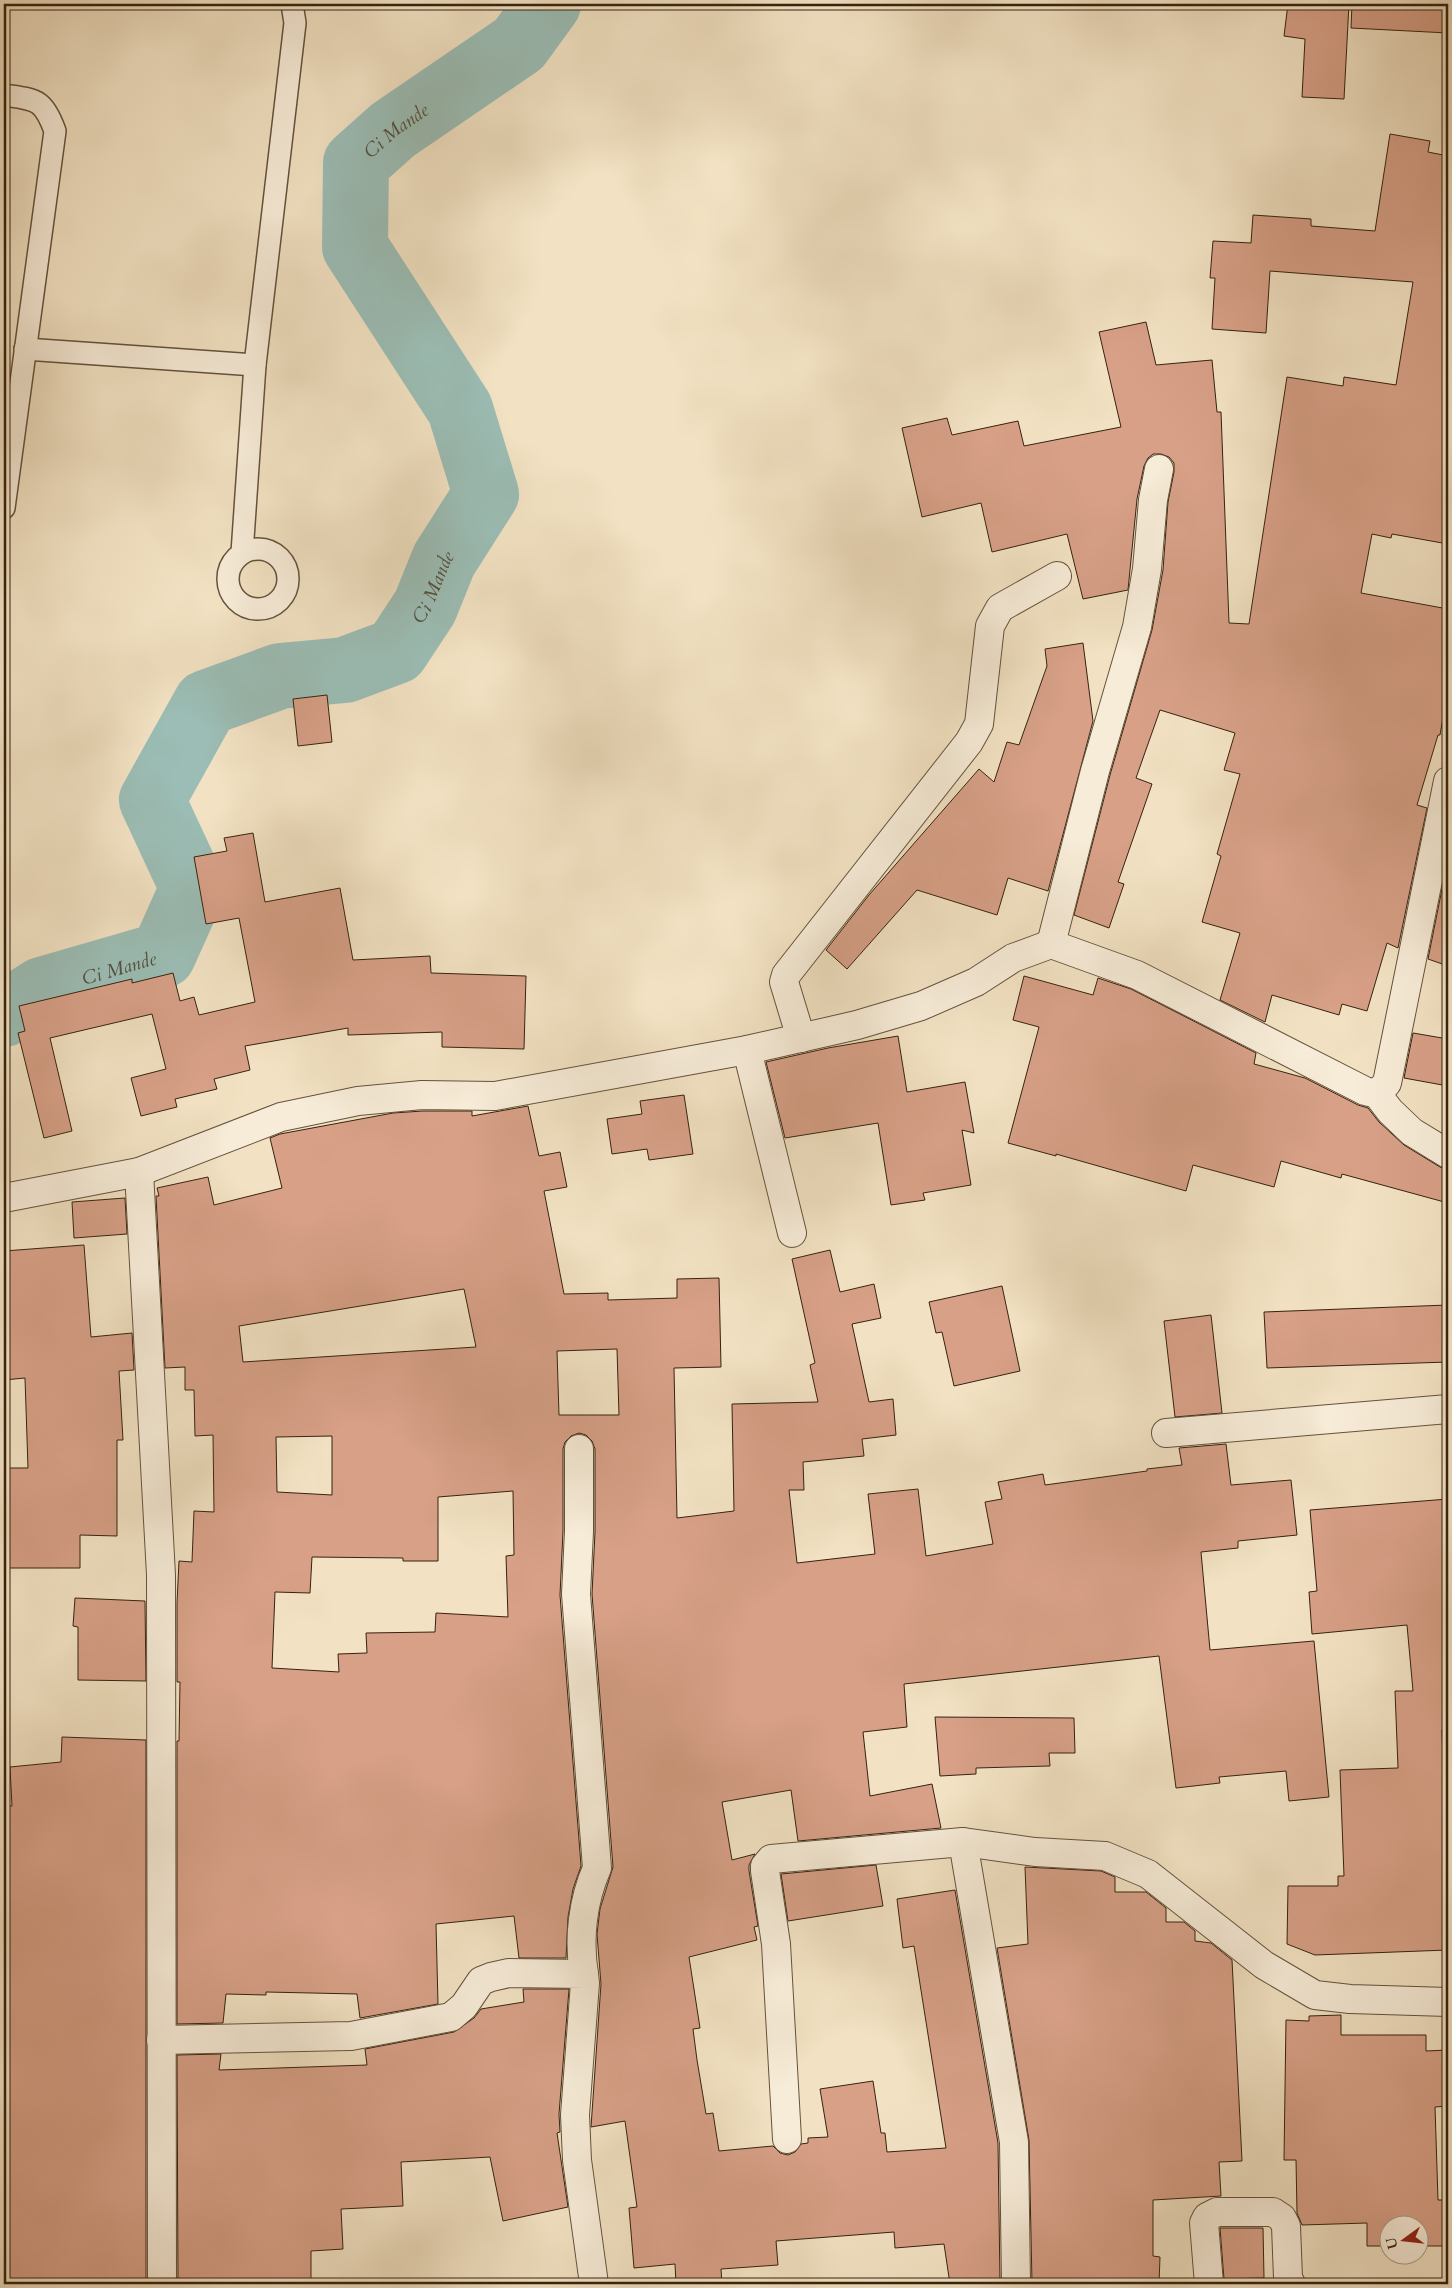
<svg xmlns="http://www.w3.org/2000/svg" width="1452" height="2288" viewBox="0 0 1452 2288" font-family="Cardo,serif">
<style>
.lines{fill:none;stroke-linecap:round;stroke-linejoin:round}
.river{stroke:#9bbdb5;stroke-width:66}
.building{fill:#d7a087;stroke:#36220f;fill-rule:evenodd}
.service-casing{stroke:#65523c;stroke-width:24}
.minor-casing{stroke:#65523c;stroke-width:30}
.service{stroke:#f7ecd8;stroke-width:21}
.minor{stroke:#f7ecd8;stroke-width:28}
.labels{text-anchor:middle;stroke-width:4;stroke-linejoin:round;paint-order:stroke}
.water-label{font-size:19px;font-style:italic;fill:#545041;stroke:#f7ecd8}
</style>
<rect width="100%" height="100%" fill="#f2e2c3"/>
<filter id="stains"><feTurbulence type="fractalNoise" baseFrequency=".004" numOctaves="4"/><feColorMatrix values="0 0 0 0 .2 0 0 0 0 .09 0 0 0 0 .02 0 0 0 .5 -.17"/></filter>
<radialGradient id="worn" r=".72"><stop offset=".6" stop-color="#630" stop-opacity="0"/><stop offset="1" stop-color="#630" stop-opacity=".3"/></radialGradient>
<g class="lines">
<path class="river" id="s1" d="M4,1014L42,990L163,955L193,888L152,800L206,703L280,676L345,670L396,651L425,607L444,560L486,494L460,409L355,247L356,163L393,130L519,44L548,4"/>
</g>
<g class="building">
<polygon points="1288,4 1349,4 1344,99 1302,97 1305,39 1284,36"/>
<polygon points="1352,4 1448,4 1448,33 1351,28"/>
<polygon points="1390,134 1430,141 1428,152 1448,156 1448,544 1392,534 1391,538 1372,534 1361,593 1448,609 1448,688 1440,735 1438,735 1417,805 1427,808 1398,948 1387,943 1367,1011 1342,1004 1339,1015 1272,995 1265,1022 1220,1000 1240,933 1202,922 1221,856 1217,854 1240,774 1224,770 1235,733 1160,710 1136,778 1152,784 1118,882 1124,884 1109,928 1074,915 1110,775 1152,630 1163,570 1168,502 1174,472 1174,463 1169,457 1161,454 1153,454 1148,458 1144,466 1137,499 1128,590 1083,599 1067,534 992,552 981,503 922,517 902,428 947,418 952,435 1018,421 1024,446 1121,427 1099,332 1146,322 1156,365 1212,360 1217,412 1221,412 1229,623 1249,624 1287,377 1343,386 1344,377 1396,385 1413,282 1270,271 1266,333 1212,329 1215,278 1210,278 1213,241 1251,243 1253,215 1311,219 1311,226 1375,231"/>
<polygon points="1083,643 1093,721 1048,891 1008,878 997,915 917,890 847,969 826,950 869,895 979,769 994,782 1007,742 1019,745 1047,666 1045,649"/>
<polygon points="327,695 332,742 298,746 293,699"/>
<polygon points="253,833 265,902 340,888 353,960 430,956 431,973 526,976 524,1049 442,1047 442,1032 348,1035 348,1028 245,1046 250,1070 214,1079 217,1089 175,1099 177,1107 141,1116 131,1078 166,1069 152,1014 50,1038 72,1131 44,1138 18,1033 25,1031 19,1006 132,979 132,983 173,973 180,1001 194,997 199,1015 255,1002 239,918 206,924 194,857 227,851 224,838"/>
<polygon points="1448,859 1448,966 1428,959"/>
<polygon points="1024,976 1093,995 1098,978 1131,989 1256,1053 1254,1064 1305,1078 1358,1105 1368,1108 1379,1122 1404,1145 1440,1167 1448,1170 1448,1203 1342,1174 1341,1178 1281,1161 1274,1187 1193,1165 1186,1191 1056,1154 1056,1156 1008,1143 1039,1027 1013,1020"/>
<polygon points="1413,1033 1448,1039 1448,1086 1404,1078"/>
<polygon points="898,1036 907,1092 965,1082 974,1133 962,1130 971,1185 923,1193 925,1200 891,1205 878,1123 785,1138 766,1062 828,1048"/>
<polygon points="684,1095 693,1154 649,1160 647,1149 612,1154 607,1119 642,1114 640,1101"/>
<path d="M528,1106L539,1156L560,1152L567,1187L544,1191L564,1294L608,1293V1300L677,1298V1279L719,1278L721,1367L674,1368L677,1518L734,1511L732,1404L818,1402L810,1365L815,1363L792,1259L830,1250L840,1292L874,1284L881,1318L852,1324L869,1402L893,1399L896,1435L862,1439L864,1456L803,1462L804,1490H789L797,1563L875,1554L868,1494L918,1489L926,1556L993,1544L985,1502L1002,1499L998,1482L1043,1474L1045,1485L1147,1471V1469L1182,1465L1179,1448L1226,1444L1231,1485L1291,1480L1297,1535L1238,1541V1548L1201,1552L1210,1650L1314,1641L1329,1797L1289,1801L1286,1771L1219,1777L1220,1783L1176,1788L1159,1656L904,1684L907,1727L863,1732L870,1796L932,1784L941,1828L798,1841L791,1790L722,1802L732,1860L755,1854L749,1865V1871L758,1926L754,1927L757,1940L689,1957L700,2028L693,2029L697,2060L706,2114L713,2113L719,2151L773,2146L780,2153L788,2155L795,2152L801,2144L808,2143V2138L828,2137L820,2089L873,2081L881,2133H885L887,2152L946,2148L914,1946L903,1948L897,1899L955,1890L998,2143L1000,2282L950,2284L944,2244L895,2248L894,2232L776,2241L778,2265L721,2269L722,2284H676L675,2264L634,2268L629,2208L637,2207L625,2121L591,2127L601,1984L597,1934L600,1909L613,1867L592,1594L595,1532V1449L592,1441L586,1435L579,1433L571,1436L565,1442L563,1449V1531L560,1595L581,1866L573,1889L568,1917L566,1958H519L514,1916L436,1924L438,2004L360,2018L357,1994L266,1992V1995L226,1994L223,2023L177,2024V1741H179L180,1682H177V1603L179,1561L192,1562L194,1511L214,1512L213,1435L195,1436L194,1390H185V1367L165,1368L156,1196H159L157,1188L208,1177L214,1205L282,1188L270,1138L280,1134L393,1113L423,1111H472V1116ZM464,1289L476,1347L243,1362L239,1326ZM617,1349L619,1415H559L557,1351ZM332,1436V1495L277,1492L276,1437ZM513,1491L514,1555L506,1556L508,1617L436,1613L435,1632L366,1633L367,1653L338,1654L339,1672L272,1668L275,1592L310,1593L312,1557L403,1558V1561H438V1497Z"/>
<polygon points="125,1198 127,1234 74,1238 72,1202"/>
<polygon points="84,1245 91,1337 132,1333 134,1370 119,1371 123,1440 117,1440 117,1536 80,1535 80,1568 4,1568 4,1468 28,1468 25,1378 4,1380 4,1251"/>
<polygon points="1002,1286 1020,1371 954,1386 942,1332 936,1333 929,1302"/>
<polygon points="1448,1305 1448,1362 1267,1368 1264,1312"/>
<polygon points="1211,1315 1222,1413 1175,1417 1164,1321"/>
<polygon points="1448,1499 1448,1730 1442,1730 1444,1786 1448,1786 1448,1950 1315,1955 1287,1944 1288,1886 1338,1886 1338,1876 1344,1876 1340,1770 1398,1768 1395,1691 1413,1691 1407,1625 1312,1634 1309,1592 1317,1591 1310,1510"/>
<polygon points="75,1598 145,1601 146,1681 78,1680 78,1627 73,1626"/>
<polygon points="935,1717 1074,1718 1075,1753 1049,1753 1050,1766 976,1768 976,1774 940,1776"/>
<polygon points="62,1737 146,1740 146,2284 4,2284 4,1806 12,1806 10,1767 61,1762"/>
<polygon points="876,1865 883,1906 788,1921 781,1874"/>
<polygon points="1025,1867 1101,1871 1115,1877 1115,1892 1146,1892 1166,1908 1166,1922 1184,1922 1195,1931 1195,1941 1211,1943 1232,1960 1242,2161 1219,2162 1221,2196 1153,2200 1153,2256 1160,2257 1159,2284 1032,2283 1029,2140 997,1948 1028,1944"/>
<polygon points="523,1989 569,1989 559,2114 560,2132 557,2133 568,2207 503,2221 490,2157 401,2162 403,2206 341,2209 343,2249 311,2251 311,2284 178,2284 177,2055 221,2054 219,2070 367,2065 365,2049 454,2032 474,2018 481,2009 524,2002"/>
<polygon points="1341,2015 1341,2035 1426,2035 1426,2051 1448,2050 1448,2106 1435,2107 1438,2200 1443,2200 1444,2246 1420,2246 1420,2226 1390,2226 1390,2246 1367,2246 1367,2223 1302,2225 1297,2213 1296,2160 1284,2160 1286,2020 1309,2021 1309,2016"/>
<polygon points="1220,2228 1263,2228 1264,2278 1224,2279"/>
</g>
<g class="lines">
<defs>
<g id="service">
<path d="M4,95C36,100 43,98 55,131L4,508"/>
<polyline points="25,349 255,365"/>
<circle cx="258" cy="579" r="30"/>
<polyline points="242,553 255,365 295,23 292,4"/>
</g>
<g id="minor">
<polyline points="1051,944 1095,771 1137,627 1147,569 1153,500 1159,469"/>
<polyline points="801,1038 784,982 786,975 969,742 979,724 990,626 1000,608 1057,576"/>
<polyline points="747,1050 792,1233"/>
<polyline points="1377,1094 1387,1083 1448,781"/>
<polyline points="139,1172 161,1575 162,2284"/>
<polyline points="4,1198 139,1172 281,1117 358,1101 422,1095 495,1096 747,1050 857,1025 921,1006 976,982 1013,958 1051,944 1137,975 1365,1091 1377,1094 1390,1111 1412,1132 1448,1154"/>
<polyline points="1166,1433 1448,1409"/>
<path d="M579,1449V1531L576,1594L597,1868C583,1900 578,1938 584,1974"/>
<polyline points="963,1842 1014,2142 1016,2284"/>
<polyline points="161,2040 351,2036 451,2017 464,2006 481,1981 491,1977 509,1973 584,1974 585,1983 575,2115 577,2160 594,2284"/>
<polyline points="787,2139 776,1944 765,1871 765,1866 771,1859 963,1842 1035,1852 1105,1856 1148,1874 1264,1965 1315,1995 1350,1999 1448,2002"/>
<polyline points="1209,2284 1204,2223 1207,2217 1217,2212 1273,2212 1282,2218 1286,2226 1288,2278 1291,2284"/>
</g>
</defs>
<use href="#service" class="service-casing"/>
<use href="#minor" class="minor-casing"/>
<use href="#service" class="service"/>
<use href="#minor" class="minor"/>
</g>
<g class="labels">
<g class="water-label">
<text dy="7" stroke="none"><textPath href="#s1" startOffset="1250">Ci Mande</textPath></text>
<text dy="7" stroke="none"><textPath href="#s1" startOffset="725">Ci Mande</textPath></text>
<text dy="7" stroke="none"><textPath href="#s1" startOffset="125">Ci Mande</textPath></text>
</g>
</g>
<rect width="1452" height="2288" fill="none" stroke="#f2e2c3" stroke-width="20"/>
<rect x="5" y="5" width="1442" height="2278" fill="none" stroke="#36220f" stroke-width="2.5"/>
<rect x="10" y="10" width="1432" height="2268" fill="none" stroke="#36220f"/>
<g transform="translate(1404 2240) rotate(255)"><circle r="24" fill="#f7ecd8" stroke="#aa9b88"/>
<path d="M0-4L9 19L0 12L-9 19Z" fill="#8f2418"/>
<text y="-8" font-size="14" font-weight="bold" text-anchor="middle" fill="#36220f">U</text>
</g>
<rect width="100%" height="100%" filter="url(#stains)"/>
<rect width="100%" height="100%" fill="url(#worn)"/>
</svg>
